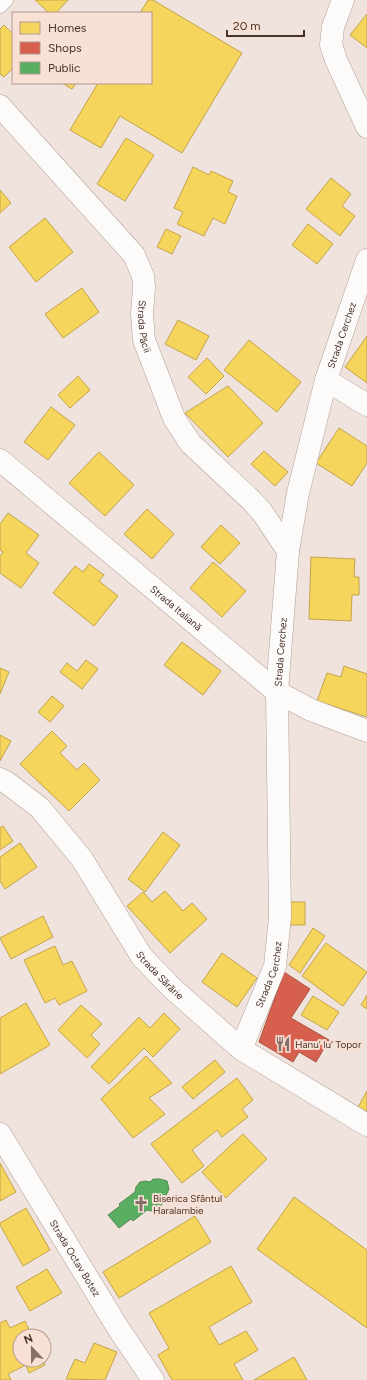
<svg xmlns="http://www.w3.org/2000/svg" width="367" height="1380" viewBox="0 0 367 1380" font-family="Figtree,sans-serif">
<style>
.homes{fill:#f6d55c;stroke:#c2a44c}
.shops{fill:#d6604d;stroke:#ac5242}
.public{fill:#5aae61;stroke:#558950}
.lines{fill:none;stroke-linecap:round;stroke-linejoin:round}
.service-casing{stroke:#af9f97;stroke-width:15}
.minor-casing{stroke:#af9f97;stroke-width:23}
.tertiary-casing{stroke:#af9f97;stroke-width:23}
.service{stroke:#fdfbfa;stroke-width:14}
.minor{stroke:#fdfbfa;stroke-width:22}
.tertiary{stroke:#fdfbfa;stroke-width:22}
.labels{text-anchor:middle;stroke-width:4;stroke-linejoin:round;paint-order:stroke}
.street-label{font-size:10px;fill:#493227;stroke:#f8e0d5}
.poi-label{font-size:10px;fill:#493227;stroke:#f8e0d5;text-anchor:start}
</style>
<rect width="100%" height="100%" fill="#f0e3dd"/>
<g class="homes">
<polygon points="35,0 68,0 56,13 49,13"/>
<polygon points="148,0 153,0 242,53 182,153 120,116 101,148 70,130 98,83 151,83 151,13 140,13"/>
<polygon points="367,14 367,48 350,35"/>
<polygon points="4,25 13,34 13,68 4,77 0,74 0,29"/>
<polygon points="62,83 76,83 72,89"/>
<polygon points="126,138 154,155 125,201 97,184"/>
<polygon points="193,167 209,175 211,171 233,181 228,192 237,196 225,224 213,218 204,236 177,224 183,212 174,208"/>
<polygon points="331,178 351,194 342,206 355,216 340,236 306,209"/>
<polygon points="0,190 11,203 0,213"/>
<polygon points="45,218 73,252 36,282 9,247"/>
<polygon points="308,224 333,244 317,264 292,245"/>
<polygon points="166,229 181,236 172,254 157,247"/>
<polygon points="82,288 99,312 63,338 45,314"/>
<polygon points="178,320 209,336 196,360 165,344"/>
<polygon points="367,336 367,383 345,367"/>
<polygon points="249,340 301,382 277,412 224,370"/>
<polygon points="207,358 224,376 206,394 188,377"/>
<polygon points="78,376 90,390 70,408 58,395"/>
<polygon points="228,386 263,423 228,457 185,413"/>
<polygon points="51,407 75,425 48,460 24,442"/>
<polygon points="339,428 367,446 367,463 352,486 316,463"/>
<polygon points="264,451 288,472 275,486 251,464"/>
<polygon points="99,452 134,485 105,516 69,483"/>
<polygon points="147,509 174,534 152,559 124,534"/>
<polygon points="8,513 39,535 26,553 39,563 21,588 0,573 0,556 3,552 0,550 0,524"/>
<polygon points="221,525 240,543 220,564 201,547"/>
<polygon points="311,557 355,559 354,577 359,577 359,595 352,595 351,621 309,619"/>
<polygon points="213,562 246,591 222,617 190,588"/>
<polygon points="89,564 104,575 99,581 118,596 94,626 53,593 75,566 83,572"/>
<polygon points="182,642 221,671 203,695 164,665"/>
<polygon points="86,660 98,669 82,689 60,672 67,663 77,671"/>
<polygon points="344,666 367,674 367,717 317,701 327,673 341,677"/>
<polygon points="0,668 9,672 0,694"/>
<polygon points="52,696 64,706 50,722 38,712"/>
<polygon points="52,731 67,746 60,753 77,770 84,763 100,780 69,811 20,764"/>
<polygon points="0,735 11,741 0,761"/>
<polygon points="3,826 13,841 0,850 0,828"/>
<polygon points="163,832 180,845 145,892 128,879"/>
<polygon points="20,843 37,867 5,889 0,881 0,857"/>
<polygon points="165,891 183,911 192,903 207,919 170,953 127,906 143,892 152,902"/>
<rect x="288" y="902" width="17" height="23"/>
<polygon points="43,916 53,937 11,959 0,938"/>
<polygon points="313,928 325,936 300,973 289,965"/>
<polygon points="326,943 367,972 343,1006 302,976"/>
<polygon points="55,946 63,965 72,961 87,991 59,1005 55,998 45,1003 24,960"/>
<polygon points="222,953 257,978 237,1007 202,982"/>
<polygon points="367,995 367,1009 361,1005"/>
<polygon points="313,996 339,1012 327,1030 301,1015"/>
<polygon points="26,1003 50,1045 0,1074 0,1018"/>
<polygon points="81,1005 102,1024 91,1035 100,1044 87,1058 58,1030"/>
<polygon points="164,1013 180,1029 153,1057 144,1048 109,1084 91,1067 139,1017 150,1028"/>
<polygon points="146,1056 172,1083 149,1098 165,1114 133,1138 101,1099"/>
<polygon points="215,1060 225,1072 193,1099 182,1087"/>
<polygon points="237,1078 253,1100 242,1109 248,1117 222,1137 217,1130 192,1150 204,1166 182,1183 151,1144"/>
<polygon points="367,1091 367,1115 357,1109"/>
<polygon points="243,1134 267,1159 226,1198 202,1172"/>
<polygon points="0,1163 16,1192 0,1201"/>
<polygon points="294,1197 367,1250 367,1328 257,1249"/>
<polygon points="26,1208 50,1250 23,1266 0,1225 0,1223"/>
<polygon points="195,1216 211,1242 119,1298 103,1272"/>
<polygon points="231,1266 252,1302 209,1327 219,1345 246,1331 258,1350 234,1364 243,1380 172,1380 158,1355 169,1348 149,1313"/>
<polygon points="47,1269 62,1293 30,1311 16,1287"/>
<polygon points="6,1320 10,1328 25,1321 32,1336 20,1336 20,1360 43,1360 45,1365 29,1373 26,1365 8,1374 11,1380 0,1380 0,1323"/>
<polygon points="94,1343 117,1352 105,1380 66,1379 75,1359 85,1363"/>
<polygon points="294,1357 307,1380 254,1380"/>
</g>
<polygon class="shops" points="284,972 310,989 291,1018 329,1040 316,1062 299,1052 293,1062 259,1042"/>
<polygon class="public" points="153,1179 160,1179 167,1181 169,1189 160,1208 152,1211 147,1210 133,1221 131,1219 119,1228 108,1215 120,1206 119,1204 135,1192 136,1187 140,1182 146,1181 150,1182"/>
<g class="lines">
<defs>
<polyline id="service" points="0,6 6,0"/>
<g id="minor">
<polyline points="343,0 333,27 331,45 336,60 367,127"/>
<path id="s1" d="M0,106L134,255L143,276L144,287L142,314L144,340L174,418L190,443L251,500L262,512L288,551"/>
<polyline points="326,380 367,405"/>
<path id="s2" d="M0,460L277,692L311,710L367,731"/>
<path id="s3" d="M241,1049L275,966L280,917L277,692L288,551L298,493L326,380L367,260"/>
<path id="s4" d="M0,1134L118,1328L153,1380"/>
</g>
<g id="tertiary">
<path id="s5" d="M0,779L6,782L40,808L82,859L142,957L173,989L241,1049L367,1125"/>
</g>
</defs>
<use href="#service" class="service-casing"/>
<use href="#minor" class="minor-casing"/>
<use href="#tertiary" class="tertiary-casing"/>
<use href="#service" class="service"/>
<use href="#minor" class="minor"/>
<use href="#tertiary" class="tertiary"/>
</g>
<defs>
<symbol id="restaurant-bare" viewBox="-9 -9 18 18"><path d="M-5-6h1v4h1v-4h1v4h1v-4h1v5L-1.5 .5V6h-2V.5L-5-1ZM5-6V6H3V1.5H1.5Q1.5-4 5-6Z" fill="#837067" stroke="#f8e0d5" stroke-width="2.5" paint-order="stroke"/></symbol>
<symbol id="church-bare" viewBox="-9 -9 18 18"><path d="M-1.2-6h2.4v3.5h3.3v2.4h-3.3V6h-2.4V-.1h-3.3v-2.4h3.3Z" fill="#837067" stroke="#f8e0d5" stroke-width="2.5" paint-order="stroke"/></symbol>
</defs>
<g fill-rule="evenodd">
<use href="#restaurant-bare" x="272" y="1033" width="22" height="22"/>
<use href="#church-bare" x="130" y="1193" width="22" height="22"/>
</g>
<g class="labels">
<g class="street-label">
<text dy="4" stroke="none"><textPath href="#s1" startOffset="274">Strada Păcii</textPath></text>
<text dy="4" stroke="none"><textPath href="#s3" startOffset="728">Strada Cerchez</textPath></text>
<text dy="4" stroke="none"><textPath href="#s2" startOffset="230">Strada Italiană</textPath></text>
<text dy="4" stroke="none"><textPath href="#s3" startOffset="404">Strada Cerchez</textPath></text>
<text dy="4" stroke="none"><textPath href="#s5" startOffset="256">Strada Sărărie</textPath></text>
<text dy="4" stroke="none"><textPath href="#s3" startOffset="80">Strada Cerchez</textPath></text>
<text dy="4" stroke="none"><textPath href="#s4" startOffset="145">Strada Octav Botez</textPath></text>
</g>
<g class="poi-label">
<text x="295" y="1048">Hanu' lu' Topor</text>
<text x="153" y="1202">Biserica Sfântul<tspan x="153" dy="12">Haralambie</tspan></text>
</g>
</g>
<rect x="12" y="12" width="140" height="72" fill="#f8e0d5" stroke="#b29a8f"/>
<rect x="20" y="22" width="20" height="12" fill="#f6d55c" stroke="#b29a8f"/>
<text x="48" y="32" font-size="12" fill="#493227">Homes</text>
<rect x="20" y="42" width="20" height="12" fill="#d6604d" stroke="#b29a8f"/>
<text x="48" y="52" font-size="12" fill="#493227">Shops</text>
<rect x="20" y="62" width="20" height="12" fill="#5aae61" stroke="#b29a8f"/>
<text x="48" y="72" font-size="12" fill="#493227">Public</text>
<g transform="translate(32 1348) rotate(338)"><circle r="19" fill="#f8e0d5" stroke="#b29a8f"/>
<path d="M0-3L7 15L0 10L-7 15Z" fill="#837067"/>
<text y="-6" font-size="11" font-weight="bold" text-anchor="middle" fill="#493227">N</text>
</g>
<path d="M227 30v6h77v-6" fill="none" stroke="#493227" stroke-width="2"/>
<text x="233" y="30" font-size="12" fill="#493227" stroke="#f8e0d5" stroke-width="3" paint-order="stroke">20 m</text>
</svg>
